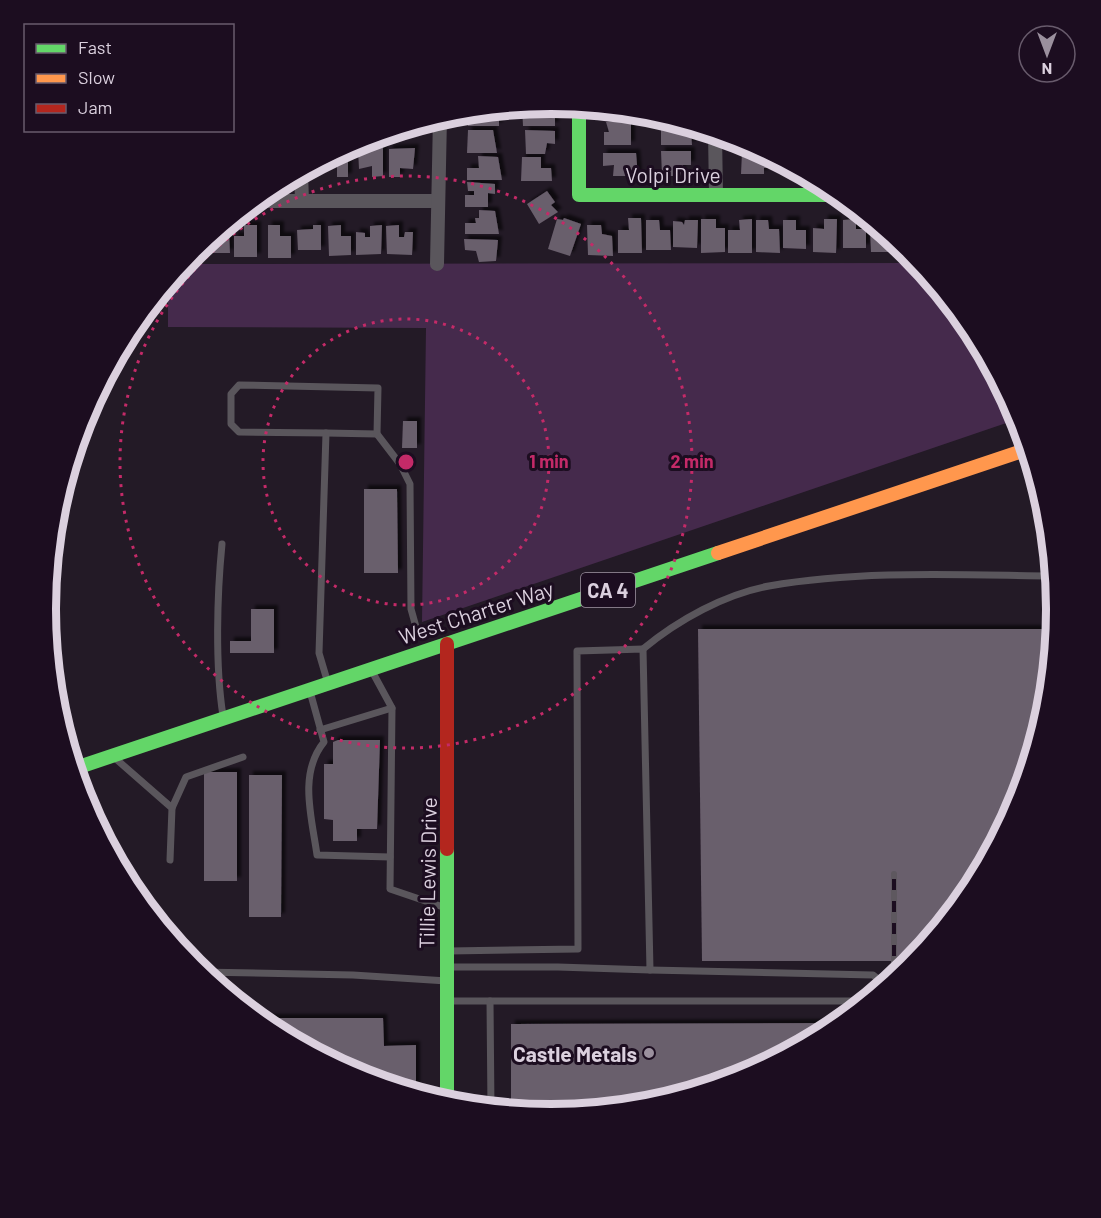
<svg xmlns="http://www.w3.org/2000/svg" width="1101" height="1218" font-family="Barlow,sans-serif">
	<defs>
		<filter id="shadow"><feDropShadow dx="4" dy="-4" stdDeviation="1.5" flood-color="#0009"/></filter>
	</defs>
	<rect width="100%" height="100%" fill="#231a26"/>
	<!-- green -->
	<polygon fill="#452a4c" points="917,263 971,328 1018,419 422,622 426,328 168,327 168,283 183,264"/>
	<!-- building -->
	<g fill="#695e6c" filter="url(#shadow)">
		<polygon points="546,104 546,112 555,112 555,126 523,126 522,106"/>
		<polygon points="499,109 499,126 468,126 468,113"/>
		<polygon points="613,110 637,112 637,117 614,117"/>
		<polygon points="606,122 631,122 631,145 604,145 604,132 609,132"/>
		<polygon points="661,122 680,123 683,132 691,132 692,145 661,145"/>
		<polygon points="468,130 493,130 497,153 467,153"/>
		<polygon points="525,130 555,131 555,144 547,143 545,154 526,154"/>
		<polygon points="348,148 348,177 337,177 337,167 324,167 323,160"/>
		<polygon points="383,148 383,176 372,177 372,166 359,169 358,149"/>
		<polygon points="415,148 413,169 400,168 400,177 389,177 389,149"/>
		<polygon points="661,151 691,151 691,165 683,165 680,176 662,176"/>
		<polygon points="742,152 762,152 771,156 771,168 764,168 764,174 741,174"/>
		<polygon points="603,153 636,153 638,176 613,176 614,165 603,166"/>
		<polygon points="478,156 498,157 502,180 467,180 467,168 479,168"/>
		<polygon points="522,157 541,157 541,168 551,168 552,181 521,181"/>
		<polygon points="467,182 495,184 495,194 488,193 488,207 465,207 465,195 474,195 474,191 468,191"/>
		<polygon points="547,191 555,202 551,205 558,212 539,224 527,204"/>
		<polygon points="479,210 495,211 499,234 465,234 465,223 476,223 475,218 479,218"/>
		<polygon points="564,218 581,224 570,256 548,249 557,219 563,220"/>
		<polygon points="628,218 641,218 642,253 618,253 618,230 629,230"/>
		<polygon points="701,219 716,219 716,228 725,228 725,252 701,253"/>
		<polygon points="752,219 752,253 728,253 728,230 740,230 739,220"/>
		<polygon points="824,219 837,219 836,253 813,252 813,228 824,229"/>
		<polygon points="856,219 856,229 866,229 866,248 843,248 843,220"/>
		<polygon points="646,220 659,220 660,230 670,230 671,250 646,250"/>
		<polygon points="685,220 698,220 697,248 673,247 673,221 682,222 684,225"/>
		<polygon points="756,220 768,220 769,229 779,229 780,253 756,252"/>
		<polygon points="783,220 796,220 796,230 806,230 806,249 783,248"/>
		<polygon points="244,225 257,225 257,257 234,257 234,236 244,236"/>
		<polygon points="268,225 280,225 280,236 291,236 291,258 268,258"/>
		<polygon points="313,225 321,225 321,250 298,250 297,230 313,229"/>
		<polygon points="341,225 341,236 351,236 351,255 329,256 328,226"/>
		<polygon points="382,225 381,254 356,255 356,232 365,233 365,237 370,237 370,226"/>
		<polygon points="399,225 399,237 404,237 405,232 413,232 412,255 387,254 386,226"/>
		<polygon points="587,225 601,225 602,234 612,236 613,256 588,255"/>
		<polygon points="870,228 880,229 893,240 893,252 871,252"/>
		<polygon points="221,229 221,234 229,234 230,253 207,253 207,240"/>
		<polygon points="464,239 498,240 496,261 479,262 476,251 465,250"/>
		<polygon points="403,421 417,421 417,448 402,448"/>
		<polygon points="364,489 397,489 398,573 364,573"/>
		<polygon points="251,609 274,609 274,653 230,653 230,641 251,641"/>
		<polygon points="698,629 1054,629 1046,708 1017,803 971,890 912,961 702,961"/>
		<polygon points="338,740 380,740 377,829 357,829 357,841 333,841 333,820 324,819 324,764 333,764 333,742"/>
		<rect x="204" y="772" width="33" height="109"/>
		<polygon points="249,775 282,775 281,917 249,917"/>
		<polygon points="256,1018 383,1018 384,1046 416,1045 416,1094 357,1076 269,1029"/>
		<polygon points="839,1023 744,1076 649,1105 550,1114 511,1111 511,1024"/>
	</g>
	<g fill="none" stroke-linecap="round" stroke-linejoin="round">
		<!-- lane -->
		<g stroke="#5a565c" stroke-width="7">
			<polyline points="326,433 377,434"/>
			<path d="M 222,544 C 217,595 215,665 223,716"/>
			<path d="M 643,649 C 678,620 725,594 769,586 C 862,570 959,575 1053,576"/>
			<polyline points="373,673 392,708 390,889 446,908"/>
			<polyline points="327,680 319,653 326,433 239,432 231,424 231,394 239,385 378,388 377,434 400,464 410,484 411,609 416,627"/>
			<path d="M 311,695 L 324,742 C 298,774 312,818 317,855 L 390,857"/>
			<polyline points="320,730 392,708"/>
			<polyline points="116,759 172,808 170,860"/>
			<polyline points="172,808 186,777 243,757"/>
			<polyline points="449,967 558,967 650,970 643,649 577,651 578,949 449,951"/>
			<polyline points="650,970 873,975 882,982 882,988"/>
			<polyline points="200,972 353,975 447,981"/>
			<polyline points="447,1001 857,1001 857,1008"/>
			<polyline points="490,1001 491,1109"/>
		</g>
		<!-- street -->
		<g stroke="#5a565c" stroke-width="14">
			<polyline points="715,133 716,195"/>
			<polyline points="301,172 302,201"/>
			<polyline points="255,201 438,201"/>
			<polyline points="437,264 440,117"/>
		</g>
		<!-- fast -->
		<g stroke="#63d668" stroke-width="14">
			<polyline points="579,106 579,195 839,195"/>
			<polyline points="73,769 718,553"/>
			<polyline points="447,849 447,1103"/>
		</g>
		<!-- slow -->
		<polyline stroke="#ff974d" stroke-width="14" points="718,553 1028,449"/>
		<!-- jam -->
		<polyline stroke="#b3261e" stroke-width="14" points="447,644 447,849"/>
		<defs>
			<polyline id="rail" points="894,978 894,874"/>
		</defs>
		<!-- rail casing -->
		<use href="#rail" stroke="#5e585f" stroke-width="6"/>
		<!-- rail -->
		<use href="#rail" stroke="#1c0d20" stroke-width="4" stroke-dasharray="11" stroke-linecap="butt"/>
	</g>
	<!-- distance rings -->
	<g fill="none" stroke="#c42a68" stroke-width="3" stroke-dasharray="3 6">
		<circle cx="406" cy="462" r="143"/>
		<circle cx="406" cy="462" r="286"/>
	</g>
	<!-- markers -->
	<circle fill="#9b909e" stroke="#1c0d20" stroke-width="2" cx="649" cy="1053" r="6"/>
	<g text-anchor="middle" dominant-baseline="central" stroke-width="6" stroke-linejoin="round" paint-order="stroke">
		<!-- shield labels -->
		<rect fill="#1c0d20" stroke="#a296a5" stroke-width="1.5" x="581" y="573" width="54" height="34" rx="4.5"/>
		<g font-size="20" font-weight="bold" fill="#dbd0de">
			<text x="608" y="590">CA 4</text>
		</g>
		<!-- street labels -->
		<g font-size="21" fill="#dbd0de" stroke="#1c0d20">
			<text x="673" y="174">Volpi Drive</text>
			<text transform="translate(476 612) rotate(-18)">West Charter Way</text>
			<text transform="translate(427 873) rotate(-89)">Tillie Lewis Drive</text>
		</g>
		<!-- poi labels -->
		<g font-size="21" font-weight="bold" fill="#dbd0de" stroke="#1c0d20" text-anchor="end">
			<text x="637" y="1053">Castle Metals</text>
		</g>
	</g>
	<!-- crop -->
	<path d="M0 0H1101V1218H0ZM56 609a495 495 0 1 1 990 0a495 495 0 1 1-990 0Z" fill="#1c0d20" fill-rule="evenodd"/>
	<path fill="none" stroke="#dbd0de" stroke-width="8" d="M56 609a495 495 0 1 1 990 0a495 495 0 1 1-990 0Z"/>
	<circle cx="406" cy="462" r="9" fill="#c42a68" stroke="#1c0d20" stroke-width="3"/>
	<g font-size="18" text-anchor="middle" font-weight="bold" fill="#c42a68" stroke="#1c0d20" stroke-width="6" stroke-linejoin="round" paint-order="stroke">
		<text x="549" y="468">1 min</text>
		<text x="692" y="468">2 min</text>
	</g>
	<!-- legend -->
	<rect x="24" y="24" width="210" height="108" fill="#1c0d20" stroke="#685b6c" stroke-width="1.5"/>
	<rect x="36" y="44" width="30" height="9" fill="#63d668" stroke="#685b6c" stroke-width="1.5"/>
	<text x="78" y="54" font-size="18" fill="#dbd0de">Fast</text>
	<rect x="36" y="74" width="30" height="9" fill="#ff974d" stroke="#685b6c" stroke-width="1.5"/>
	<text x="78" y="84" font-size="18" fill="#dbd0de">Slow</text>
	<rect x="36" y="104" width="30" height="9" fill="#b3261e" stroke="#685b6c" stroke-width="1.5"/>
	<text x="78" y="114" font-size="18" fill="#dbd0de">Jam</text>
	<!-- north arrow -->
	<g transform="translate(1047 54) rotate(180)"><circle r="28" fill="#1c0d20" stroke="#685b6c" stroke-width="1.5"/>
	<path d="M0-4.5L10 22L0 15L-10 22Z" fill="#9b909e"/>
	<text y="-9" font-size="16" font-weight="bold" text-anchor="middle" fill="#dbd0de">N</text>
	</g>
</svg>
